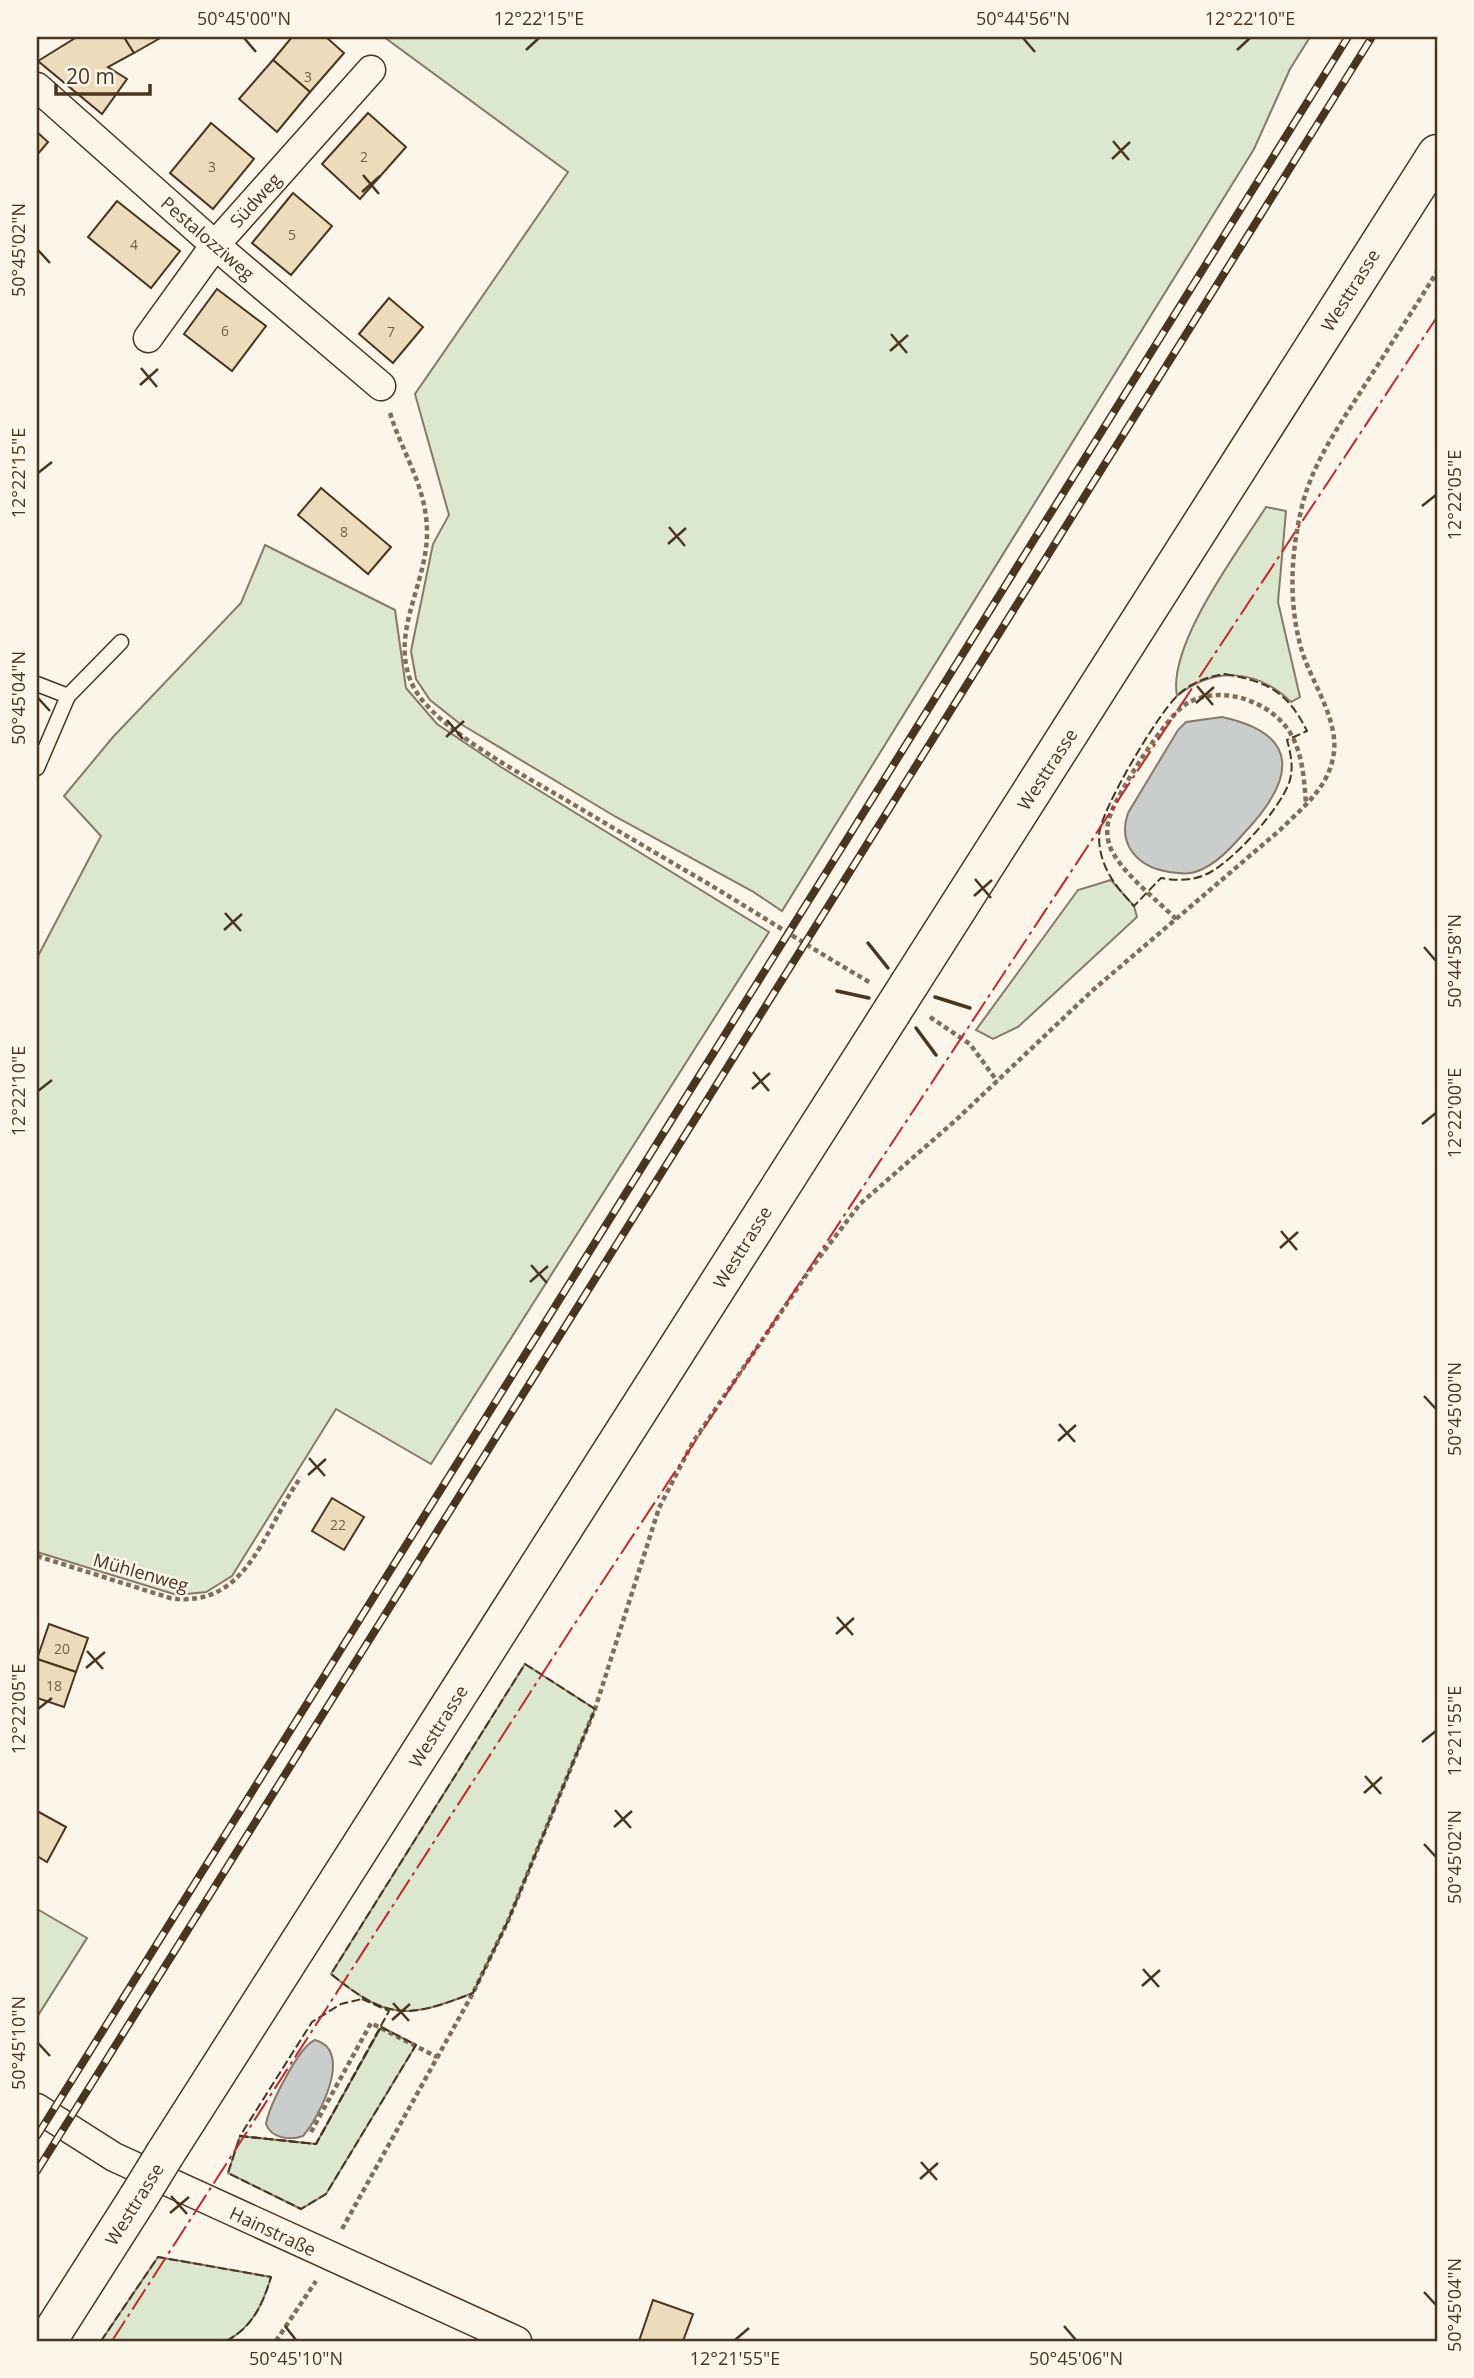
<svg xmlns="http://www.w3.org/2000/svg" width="1474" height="2378" font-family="'Open Sans',sans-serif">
	<rect width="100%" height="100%" fill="#fbf6e9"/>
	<!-- green -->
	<g fill="#dce7d0" stroke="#887966" stroke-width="2">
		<polygon points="384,37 1310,37 1290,69 1254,149 782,911 752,891 616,817 459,723 430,700 416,679 411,651 433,544 449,515 415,394 568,172"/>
		<path d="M 1266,507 L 1286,511 L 1278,602 L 1300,697 L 1291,702 C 1257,669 1214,666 1177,696 C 1167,645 1239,550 1266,507 Z"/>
		<polygon points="265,545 395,610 406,688 437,724 501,767 769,932 431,1464 336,1409 232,1576 206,1592 177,1595 37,1552 37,958 101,836 64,796 113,737 241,603"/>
		<polygon points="1111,880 1134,906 1137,917 1018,1027 993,1039 976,1030 1078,890"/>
		<path d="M 525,1664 L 595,1709 L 508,1921 L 473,1993 C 407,2019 387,2020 331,1974 Z"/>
		<polygon points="37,1909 87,1938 37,2017"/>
		<polygon points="381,2027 416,2045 326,2194 301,2209 228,2173 240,2136 316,2144"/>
		<path d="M 158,2257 L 271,2277 C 263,2304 252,2328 226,2341 L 101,2341 Z"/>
	</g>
	<!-- water -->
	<g fill="#c9cecd" stroke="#887966" stroke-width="2">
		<path d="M 1222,717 C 1304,735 1293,781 1245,832 C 1232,847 1215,866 1195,872 C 1187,875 1178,873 1169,872 C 1138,867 1117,845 1128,813 L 1178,730 L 1186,722 Z"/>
		<path d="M 315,2040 C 354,2050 320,2116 303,2136 C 290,2141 271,2138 266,2124 C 269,2106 299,2046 315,2040 Z"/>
	</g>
	<!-- building -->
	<g fill="#ecdcbc" stroke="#4a3520" stroke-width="2">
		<polygon points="77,37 124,37 134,53 108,67 127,79 102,114 38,61"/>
		<polygon points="124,37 162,37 134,53"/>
		<polygon points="292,37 326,37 344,53 310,92 273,60"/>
		<polygon points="273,60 310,92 277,132 239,99"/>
		<polygon points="368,113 406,147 360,199 322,164"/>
		<polygon points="211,123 254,159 213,209 170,173"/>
		<polygon points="37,132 48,142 37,155"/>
		<polygon points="293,193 332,226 291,275 252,243"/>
		<polygon points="117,201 180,251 151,288 88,237"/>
		<polygon points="217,289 266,326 232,371 184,334"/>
		<polygon points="389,298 423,327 393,363 359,334"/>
		<polygon points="321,488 391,547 368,574 298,515"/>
		<polygon points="332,1498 364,1517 344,1550 312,1531"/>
		<polygon points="49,1624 88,1638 76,1672 37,1659"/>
		<polygon points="37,1659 76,1672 64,1707 37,1698"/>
		<polygon points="37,1811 66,1827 47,1862 37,1856"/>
		<polygon points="653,2300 693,2314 683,2341 639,2341"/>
	</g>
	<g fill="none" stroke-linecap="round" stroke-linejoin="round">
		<defs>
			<g id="service">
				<polyline points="37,684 68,696 121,642"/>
				<polyline points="37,768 68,696"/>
			</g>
			<g id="minor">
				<polyline points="37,87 215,245 381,386"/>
				<polyline points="148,338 215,245 371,70"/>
				<polyline points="37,2108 114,2157 517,2341"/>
			</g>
			<g id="secondary">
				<polyline points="910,983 1437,154"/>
				<polyline points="165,2154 891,1013"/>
				<polyline points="47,2341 138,2198"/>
			</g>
		</defs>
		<!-- service casing -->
		<use href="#service" stroke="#4a3520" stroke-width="17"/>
		<!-- minor casing -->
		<use href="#minor" stroke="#4a3520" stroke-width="31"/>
		<!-- secondary casing -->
		<use href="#secondary" stroke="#4a3520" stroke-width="41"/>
		<!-- path -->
		<g stroke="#7f6f5c" stroke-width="4.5" stroke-dasharray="5 3.5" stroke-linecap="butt">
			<path d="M 390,413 C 403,455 427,487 427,533 C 427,586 387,636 414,688 C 437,730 525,776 566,800 C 615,829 664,858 712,886 C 765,918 817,952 871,983"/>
			<path d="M 1176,919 C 1157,900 1117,869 1109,844 C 1106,833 1107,823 1111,813 C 1120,789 1166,717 1186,704 C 1220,683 1273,701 1292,736 C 1303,757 1304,780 1306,803"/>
			<polyline points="930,1017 970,1044 997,1081"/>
			<path d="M 37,1556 L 170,1598 C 248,1610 264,1528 301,1477"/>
			<polyline points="311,2132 371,2023 437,2057"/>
			<path d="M 342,2229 L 473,1993 L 508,1921 L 595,1709 L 659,1508 L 693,1442 L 809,1271 L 860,1204 L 956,1120 L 1093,990 L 1280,830 C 1301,809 1327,789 1333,758 C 1341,721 1311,683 1301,648 C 1288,600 1291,553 1302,506 C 1313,462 1339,426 1363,388 C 1388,349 1413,310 1437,272"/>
			<polyline points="276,2341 316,2281"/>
		</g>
		<!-- service -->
		<use href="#service" stroke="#fbf6e9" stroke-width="14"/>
		<!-- minor -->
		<use href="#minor" stroke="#fbf6e9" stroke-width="28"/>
		<!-- secondary -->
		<use href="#secondary" stroke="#fbf6e9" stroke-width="38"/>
		<defs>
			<g id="rail">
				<polyline points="37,2136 1348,37"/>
				<polyline points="37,2171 1372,37"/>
			</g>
		</defs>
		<!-- rail casing -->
		<use href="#rail" stroke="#4a3520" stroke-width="8"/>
		<!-- rail -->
		<use href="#rail" stroke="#fbf6e9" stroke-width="5" stroke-dasharray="16" stroke-linecap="butt"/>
		<defs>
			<g id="secondary-bridge">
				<polyline points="891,1013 910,983"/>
				<polyline points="138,2198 165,2154"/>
			</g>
		</defs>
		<!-- secondary-bridge casing -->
		<use href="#secondary-bridge" stroke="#4a3520" stroke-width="41" stroke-linecap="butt"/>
		<!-- secondary-bridge -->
		<use href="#secondary-bridge" stroke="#fbf6e9" stroke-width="38"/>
		<!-- fence -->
		<g stroke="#4a3520" stroke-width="2" stroke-dasharray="9 3.5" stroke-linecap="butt">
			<path d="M 1225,674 C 1268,682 1287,691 1307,731 L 1287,740 C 1291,754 1294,769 1289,783 C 1279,810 1234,860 1209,873 C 1193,881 1178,881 1161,878 L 1134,906 C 1115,886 1099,866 1099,836 C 1099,812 1158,714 1177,696 C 1190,683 1206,677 1225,674 Z"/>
			<path d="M 525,1664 L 595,1709 L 508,1921 L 473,1993 C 407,2019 388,2020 331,1974 Z"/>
			<polygon points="362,1999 389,2011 316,2144 240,2136 312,2022 341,2004"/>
			<polygon points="381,2027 416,2045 326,2194 301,2209 228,2173 240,2136 316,2144"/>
			<path d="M 101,2341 L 158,2257 L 271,2277 C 263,2304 252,2328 226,2341"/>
		</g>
		<!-- wall -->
		<g stroke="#4a3520" stroke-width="3.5">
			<polyline points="868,943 888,968"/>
			<polyline points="837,991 869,998"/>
			<polyline points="935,997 970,1008"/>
			<polyline points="916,1028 936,1055"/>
		</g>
		<!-- power -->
		<polyline stroke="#c62828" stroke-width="2" stroke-dasharray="24 5 3.5 5" stroke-linecap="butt" points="112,2341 568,1634 1437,317"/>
	</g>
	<!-- ticks -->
	<path fill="none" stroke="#4a3520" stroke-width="2.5" d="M 244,38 L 256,52M 1023,38 L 1035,52M 526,50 L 539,38M 1237,50 L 1250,38M 1113,141 L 1129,160M 1112,159 L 1130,142M 363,175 L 379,194M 362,192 L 380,176M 38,250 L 50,263M 891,334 L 907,353M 890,351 L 908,335M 141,368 L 157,387M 140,385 L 158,369M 38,473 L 52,462M 1422,506 L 1436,495M 669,527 L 685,546M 668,544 L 686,528M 1197,686 L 1213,705M 38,698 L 50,711M 1196,703 L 1214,687M 447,720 L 463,739M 446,737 L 464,721M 975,879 L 991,898M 974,896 L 992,880M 225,913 L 241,931M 224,930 L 242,914M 1424,947 L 1436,961M 753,1072 L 769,1091M 752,1089 L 770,1073M 38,1091 L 52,1080M 1422,1124 L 1436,1113M 1281,1231 L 1297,1250M 1280,1248 L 1298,1232M 531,1265 L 547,1283M 530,1282 L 548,1266M 1424,1396 L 1436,1409M 1059,1424 L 1075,1442M 1058,1441 L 1076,1425M 309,1458 L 325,1476M 308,1475 L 326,1459M 837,1617 L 853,1635M 836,1634 L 854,1618M 87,1651 L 103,1669M 86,1668 L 105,1652M 38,1709 L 52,1698M 1422,1742 L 1436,1731M 1365,1776 L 1381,1794M 1364,1793 L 1382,1777M 615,1810 L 631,1828M 614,1827 L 632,1811M 1424,1844 L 1436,1857M 1143,1969 L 1159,1987M 1142,1986 L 1160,1970M 393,2003 L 409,2021M 392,2020 L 410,2004M 38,2043 L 50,2056M 921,2162 L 937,2180M 920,2179 L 938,2163M 171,2196 L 187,2214M 170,2213 L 189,2197M 1424,2292 L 1436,2305M 285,2326 L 296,2340M 1064,2326 L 1076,2340M 735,2340 L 749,2328"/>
	<g text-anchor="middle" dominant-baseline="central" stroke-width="5" stroke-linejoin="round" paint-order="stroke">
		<!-- number labels -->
		<g font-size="14" fill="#725f47">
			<text x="308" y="76">3</text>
			<text x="364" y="156">2</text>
			<text x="212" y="166">3</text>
			<text x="292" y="234">5</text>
			<text x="134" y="244">4</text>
			<text x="225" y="330">6</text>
			<text x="391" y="331">7</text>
			<text x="344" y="531">8</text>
			<text x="338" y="1524">22</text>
			<text x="62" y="1648">20</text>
			<text x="54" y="1685">18</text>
		</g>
		<!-- street labels -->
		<g font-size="18" fill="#4a3520" stroke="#fbf6e9">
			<text transform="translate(255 200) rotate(-48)">Südweg</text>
			<text transform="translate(208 238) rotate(41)">Pestalozziweg</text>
			<text transform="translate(1350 290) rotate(-58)">Westtrasse</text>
			<text transform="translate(1047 769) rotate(-57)">Westtrasse</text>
			<text transform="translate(742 1247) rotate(-58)">Westtrasse</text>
			<text transform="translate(141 1572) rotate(16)">Mühlenweg</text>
			<text transform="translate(438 1726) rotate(-58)">Westtrasse</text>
			<text transform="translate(134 2204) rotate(-58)">Westtrasse</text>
			<text transform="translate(273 2231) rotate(25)">Hainstraße</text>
		</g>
	</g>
	<!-- border -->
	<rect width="1474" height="2378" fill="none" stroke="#fbf6e9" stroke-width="77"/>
	<!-- scale -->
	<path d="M56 84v10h94v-10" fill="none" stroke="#4a3520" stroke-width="3.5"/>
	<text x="66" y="84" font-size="21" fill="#4a3520" stroke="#fbf6e9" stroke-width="5" paint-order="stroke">20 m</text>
	<rect x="38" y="38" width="1398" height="2302" fill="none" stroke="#4a3520" stroke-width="2.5"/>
	<g font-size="18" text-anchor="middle" fill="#4a3520">
		<text x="244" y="25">50°45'00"N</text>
		<text x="539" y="25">12°22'15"E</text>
		<text x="1023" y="25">50°44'56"N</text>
		<text x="1250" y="25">12°22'10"E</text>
		<text transform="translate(19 250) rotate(-90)" y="6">50°45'02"N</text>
		<text transform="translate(19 473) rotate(-90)" y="6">12°22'15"E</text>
		<text transform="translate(1455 495) rotate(-90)" y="6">12°22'05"E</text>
		<text transform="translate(19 698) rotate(-90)" y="6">50°45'04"N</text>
		<text transform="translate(1455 961) rotate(-90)" y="6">50°44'58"N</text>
		<text transform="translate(19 1091) rotate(-90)" y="6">12°22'10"E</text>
		<text transform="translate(1455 1113) rotate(-90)" y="6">12°22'00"E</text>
		<text transform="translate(1455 1409) rotate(-90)" y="6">50°45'00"N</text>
		<text transform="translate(19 1709) rotate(-90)" y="6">12°22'05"E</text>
		<text transform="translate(1455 1731) rotate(-90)" y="6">12°21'55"E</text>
		<text transform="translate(1455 1857) rotate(-90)" y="6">50°45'02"N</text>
		<text transform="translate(19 2043) rotate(-90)" y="6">50°45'10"N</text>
		<text transform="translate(1455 2305) rotate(-90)" y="6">50°45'04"N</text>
		<text x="296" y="2365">50°45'10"N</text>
		<text x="735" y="2365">12°21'55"E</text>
		<text x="1076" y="2365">50°45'06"N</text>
	</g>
</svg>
